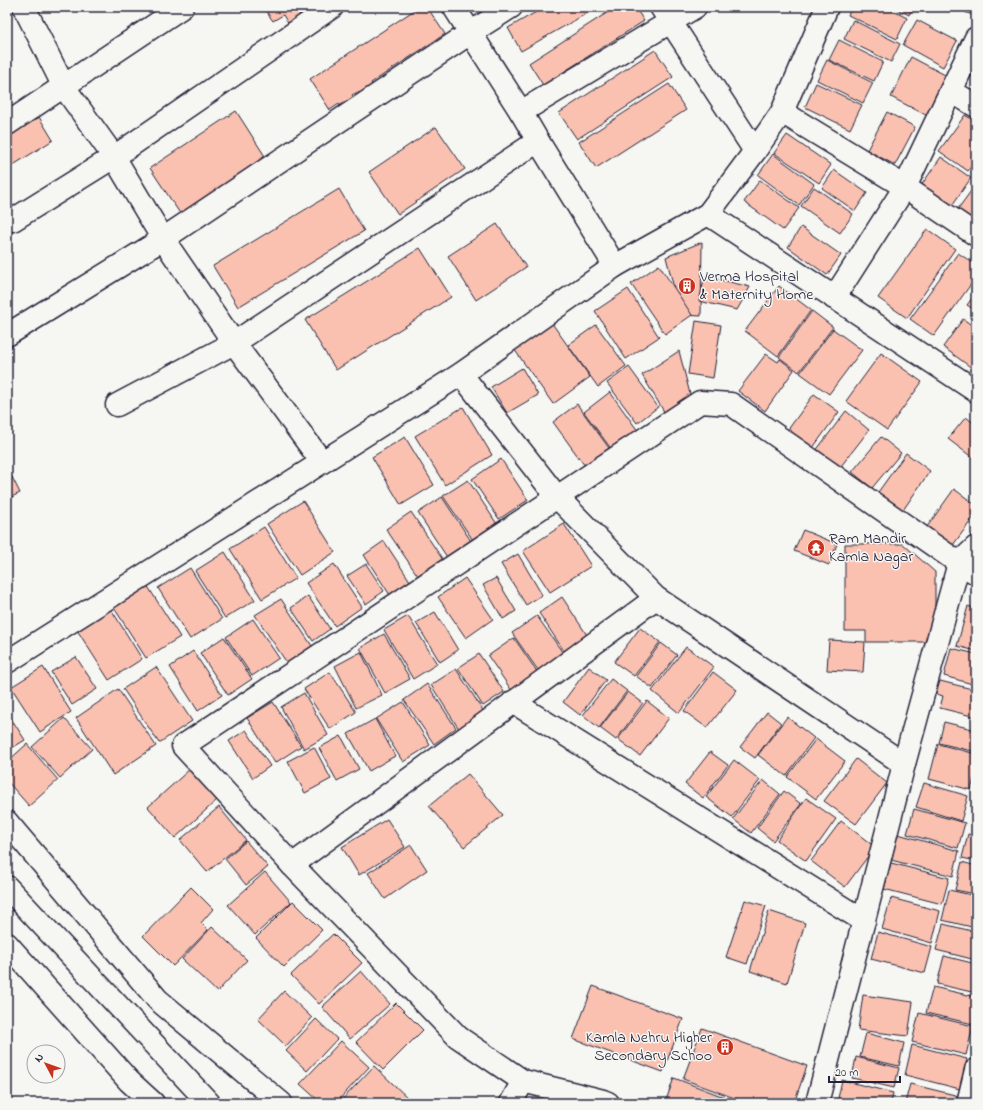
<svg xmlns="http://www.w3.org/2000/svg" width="983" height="1110" font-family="'Indie Flower',sans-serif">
	<rect width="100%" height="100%" fill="#f6f6f2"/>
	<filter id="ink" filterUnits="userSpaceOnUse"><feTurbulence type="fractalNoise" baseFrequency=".025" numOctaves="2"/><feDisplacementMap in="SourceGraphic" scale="8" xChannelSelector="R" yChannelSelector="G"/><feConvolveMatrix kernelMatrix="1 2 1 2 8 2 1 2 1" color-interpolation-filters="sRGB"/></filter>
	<g filter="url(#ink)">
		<!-- building -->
		<g fill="#fac1b1" stroke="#22223b">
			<polygon points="263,7 297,7 296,8 301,17 289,25 283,15 273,21"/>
			<polygon points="304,7 316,7 308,12"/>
			<polygon points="419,7 427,7 445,34 371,83 378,92 364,102 358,92 352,95 359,105 345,114 339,104 330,110 310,79"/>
			<polygon points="545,7 598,7 521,51 508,28"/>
			<polygon points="616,7 635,7 644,21 543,85 529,63"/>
			<polygon points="852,7 885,7 907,18 897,39 848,15"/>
			<polygon points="893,7 913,7 909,15"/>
			<polygon points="952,7 976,7 976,14 975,16"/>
			<polygon points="853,20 900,44 891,62 844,39"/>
			<polygon points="917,20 957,41 943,67 903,45"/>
			<polygon points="839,40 883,62 874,81 829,60"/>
			<polygon points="655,50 673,77 577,139 559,113"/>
			<polygon points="911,57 947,76 926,115 891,97"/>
			<polygon points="827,60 873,83 863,103 817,80"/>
			<polygon points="816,83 862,105 850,129 805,107"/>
			<polygon points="669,84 686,110 596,168 579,142"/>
			<polygon points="236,111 268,161 183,218 150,168"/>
			<polygon points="887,112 915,127 895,165 867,150"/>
			<polygon points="965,115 976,122 976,159 968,171 939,151"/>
			<polygon points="39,117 53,140 7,169 7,137"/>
			<polygon points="436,127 465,169 398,214 369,172"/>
			<polygon points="787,135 831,165 819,183 774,153"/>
			<polygon points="773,154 814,184 799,205 758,175"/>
			<polygon points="941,157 971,178 948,211 918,190"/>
			<polygon points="976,166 976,176 971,173"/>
			<polygon points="834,170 867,193 855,211 822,188"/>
			<polygon points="760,180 799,208 783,230 744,202"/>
			<polygon points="976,184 976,224 955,213"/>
			<polygon points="814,187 853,214 840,233 801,206"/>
			<polygon points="339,189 364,231 238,307 213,266"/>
			<polygon points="497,224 526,267 476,300 448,256"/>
			<polygon points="801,227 841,255 827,275 788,247"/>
			<polygon points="927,229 955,249 907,318 878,298"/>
			<polygon points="702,242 701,316 681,315 666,257"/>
			<polygon points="420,248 451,297 336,370 305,320"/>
			<polygon points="958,253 976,265 976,277 934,336 910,319"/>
			<polygon points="659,265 692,315 665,334 631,284"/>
			<polygon points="705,276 750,287 737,310 699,301"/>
			<polygon points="779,286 811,310 778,356 745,331"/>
			<polygon points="628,289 659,337 626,359 595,311"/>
			<polygon points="976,293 976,311 967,305"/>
			<polygon points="812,311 833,327 799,372 779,357"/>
			<polygon points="963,319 976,328 976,371 943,347"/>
			<polygon points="696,321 721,325 713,378 688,374"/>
			<polygon points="551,322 590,377 553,404 514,349"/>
			<polygon points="596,325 626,366 598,387 568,345"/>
			<polygon points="833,329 862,350 829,394 800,373"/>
			<polygon points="679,351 691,398 666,415 642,375"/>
			<polygon points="881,353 922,382 887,430 846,401"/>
			<polygon points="766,354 778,362 780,359 794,370 765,411 738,391"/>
			<polygon points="629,367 658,407 637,423 607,383"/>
			<polygon points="522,368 538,395 507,413 491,387"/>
			<polygon points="610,392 638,431 612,450 584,412"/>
			<polygon points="814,394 839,412 812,449 787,431"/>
			<polygon points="577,404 609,448 585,466 553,422"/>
			<polygon points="463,407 492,455 445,485 415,436"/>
			<polygon points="846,411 869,430 838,470 815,452"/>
			<polygon points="966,417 976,425 976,454 973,458 948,439"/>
			<polygon points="405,437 434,485 401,505 372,457"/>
			<polygon points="881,437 901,453 872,488 852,472"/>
			<polygon points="906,453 930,471 901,513 876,495"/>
			<polygon points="501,459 528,500 499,519 472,479"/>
			<polygon points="12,477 20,493 7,499 7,480"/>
			<polygon points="468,480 497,524 473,540 443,496"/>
			<polygon points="954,489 976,505 976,514 950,549 924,531"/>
			<polygon points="442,497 471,541 447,557 418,513"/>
			<polygon points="303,501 335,552 300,575 267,524"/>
			<polygon points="411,512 443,560 418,576 386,529"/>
			<polygon points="564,524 591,566 550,592 523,551"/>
			<polygon points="264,527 296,578 262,599 230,549"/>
			<polygon points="803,530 837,544 829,565 794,551"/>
			<polygon points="384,541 410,581 390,595 364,555"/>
			<polygon points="845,544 903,544 935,572 935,642 866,642 866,631 845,631"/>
			<polygon points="225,552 255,600 225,618 195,571"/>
			<polygon points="518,554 542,595 526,605 501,564"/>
			<polygon points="334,564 362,607 335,626 306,583"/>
			<polygon points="366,564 384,591 366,604 347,576"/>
			<polygon points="190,568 222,619 190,639 158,588"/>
			<polygon points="465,578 493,619 466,638 438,597"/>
			<polygon points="496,578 516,611 503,619 483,585"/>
			<polygon points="145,582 180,637 146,658 111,603"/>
			<polygon points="308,596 330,629 313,641 291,608"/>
			<polygon points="562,597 587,635 564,651 539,613"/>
			<polygon points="281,599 312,646 287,663 255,615"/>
			<polygon points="968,606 976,609 976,651 957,646"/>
			<polygon points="111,609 142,659 109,680 77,630"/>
			<polygon points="435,612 458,650 440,662 416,623"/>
			<polygon points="408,616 437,664 413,679 384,630"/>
			<polygon points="537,616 565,656 540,673 512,633"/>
			<polygon points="253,619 279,658 252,676 226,637"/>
			<polygon points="640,628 660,642 634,676 614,662"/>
			<polygon points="384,634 410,679 385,693 360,648"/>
			<polygon points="224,637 252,679 228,695 200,653"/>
			<polygon points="514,638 540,676 514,694 488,656"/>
			<polygon points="829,640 865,642 863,672 827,670"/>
			<polygon points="661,643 677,655 652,688 636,676"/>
			<polygon points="686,647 714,667 679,713 652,691"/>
			<polygon points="951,648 976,654 976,685 944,676"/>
			<polygon points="193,651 222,695 198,711 170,667"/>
			<polygon points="361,652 382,695 356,708 335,666"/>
			<polygon points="479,654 504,692 483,706 458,668"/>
			<polygon points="76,657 97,689 72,705 51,672"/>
			<polygon points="43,667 71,712 40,732 11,687"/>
			<polygon points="156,667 192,721 159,743 123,689"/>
			<polygon points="589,667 606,680 580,715 563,702"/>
			<polygon points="456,669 484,712 459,729 431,685"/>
			<polygon points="330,672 356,712 330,729 304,689"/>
			<polygon points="713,672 737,690 707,728 684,711"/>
			<polygon points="611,679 627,691 599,728 583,715"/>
			<polygon points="940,681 976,690 976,717 940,708 943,696 936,694"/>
			<polygon points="427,684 456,728 434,744 404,700"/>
			<polygon points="118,689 156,746 113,775 76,718"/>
			<polygon points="628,692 643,703 616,740 600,728"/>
			<polygon points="304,693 328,735 304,749 281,707"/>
			<polygon points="647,701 669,718 640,756 618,739"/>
			<polygon points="273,702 301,746 275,763 247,718"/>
			<polygon points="403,702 430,745 403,762 376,719"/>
			<polygon points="7,712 25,740 7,751"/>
			<polygon points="767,712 781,723 755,758 740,747"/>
			<polygon points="787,717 814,738 786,776 758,755"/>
			<polygon points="64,718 92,749 60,778 32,747"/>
			<polygon points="375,719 395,756 369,771 348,734"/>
			<polygon points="944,722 976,730 976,752 939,743"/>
			<polygon points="246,730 270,766 253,778 229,741"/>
			<polygon points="341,736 359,769 337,781 319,748"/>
			<polygon points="816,739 845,761 816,799 787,777"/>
			<polygon points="27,744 58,780 29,806 7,781 7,762"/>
			<polygon points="938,744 976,754 976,771 971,790 929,779"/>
			<polygon points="314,747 331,779 305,793 288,761"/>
			<polygon points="710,752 728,765 703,798 685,784"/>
			<polygon points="856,759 887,783 856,824 824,801"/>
			<polygon points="734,760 760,780 732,817 706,797"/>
			<polygon points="190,769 217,800 175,838 148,807"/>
			<polygon points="468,774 503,815 464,847 429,806"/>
			<polygon points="763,780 780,794 751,833 733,819"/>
			<polygon points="924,783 968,796 961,821 916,807"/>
			<polygon points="784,791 801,804 773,841 757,828"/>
			<polygon points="806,798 836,819 806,861 777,840"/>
			<polygon points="219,807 246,840 207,872 180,840"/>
			<polygon points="914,809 965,823 958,848 907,834"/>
			<polygon points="976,812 976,826 972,824"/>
			<polygon points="387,819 405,847 359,875 342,847"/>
			<polygon points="841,821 875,847 845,887 811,861"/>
			<polygon points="898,834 959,851 953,876 891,860"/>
			<polygon points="968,834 976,836 976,861 962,858"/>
			<polygon points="246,841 268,867 246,885 225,859"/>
			<polygon points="411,845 427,870 385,899 368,873"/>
			<polygon points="962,862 976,866 976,894 955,890"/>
			<polygon points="891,863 949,878 942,904 884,889"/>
			<polygon points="265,872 291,902 255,935 228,905"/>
			<polygon points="191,887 213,909 201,923 208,930 173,966 143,936"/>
			<polygon points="949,890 976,896 976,928 942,920"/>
			<polygon points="891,898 940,911 932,943 882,929"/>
			<polygon points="745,900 766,906 747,964 726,957"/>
			<polygon points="293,901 322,930 284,967 256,938"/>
			<polygon points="769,911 805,923 787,983 750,971"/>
			<polygon points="943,924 976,932 976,960 936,950"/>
			<polygon points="212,927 247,960 217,992 182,959"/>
			<polygon points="878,932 932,947 925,973 871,959"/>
			<polygon points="333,934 362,963 319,1004 291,975"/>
			<polygon points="944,956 976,964 976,993 937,984"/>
			<polygon points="361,971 390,1004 350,1039 322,1007"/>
			<polygon points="593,986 683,1019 663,1072 573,1039"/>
			<polygon points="933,987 976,997 976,1011 973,1024 926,1013"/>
			<polygon points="284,991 312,1018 286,1046 258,1019"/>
			<polygon points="863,995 913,1002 908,1036 858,1030"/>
			<polygon points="396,1003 423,1030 383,1070 356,1042"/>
			<polygon points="919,1013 973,1026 966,1055 912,1042"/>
			<polygon points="316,1019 337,1039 307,1071 286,1051"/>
			<polygon points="702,1028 807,1066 794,1103 748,1103 683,1079"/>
			<polygon points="866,1033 904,1043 899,1066 860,1057"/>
			<polygon points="341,1041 369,1067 336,1103 321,1103 300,1084"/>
			<polygon points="912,1045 967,1059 960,1089 905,1075"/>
			<polygon points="856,1057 899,1068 894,1088 852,1078"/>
			<polygon points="374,1066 410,1100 407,1103 339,1103"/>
			<polygon points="674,1078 740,1103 665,1103"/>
			<polygon points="842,1080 893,1093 891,1103 837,1103"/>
			<polygon points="910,1084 959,1096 958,1103 905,1103"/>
		</g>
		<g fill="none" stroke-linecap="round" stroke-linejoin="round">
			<defs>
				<g id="minor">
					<polyline points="24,7 64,87 114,157 163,239 234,343 322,462"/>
					<polyline points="454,7 521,112 538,141 615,266"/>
					<polyline points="661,7 755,151"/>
					<polyline points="951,91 976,106"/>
					<polyline points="521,112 695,7"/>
					<polyline points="782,112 905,187 976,235"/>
					<polyline points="7,124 182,7"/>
					<polyline points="708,214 976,391"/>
					<polyline points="13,220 114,157 332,7"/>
					<polyline points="834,298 905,187 976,38"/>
					<polyline points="7,335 163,239 470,33 511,7"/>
					<polyline points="461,374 557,497 656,598 904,764"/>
					<polyline points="117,405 234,343 538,141"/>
					<polyline points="7,662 461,374 615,266 708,214 755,151 782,112 827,7"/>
					<polyline points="513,702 864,921"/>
					<polyline points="7,822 158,1000 281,1103"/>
					<polyline points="292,865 656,598"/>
					<polyline points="511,1103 523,1081"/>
					<polyline points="608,1103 603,1101 523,1081 458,1037 292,865 183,746 700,402 731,404 959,563 976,573"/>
					<polyline points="817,1103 904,764 959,563 976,547"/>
					<polyline points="968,1103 976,1070"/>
				</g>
				<g id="major">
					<polyline points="7,887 209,1103"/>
					<polyline points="7,944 129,1081 153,1103"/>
				</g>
			</defs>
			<!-- minor casing -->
			<use href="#minor" stroke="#22223b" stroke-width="25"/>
			<!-- major casing -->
			<use href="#major" stroke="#22223b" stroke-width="25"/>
			<!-- minor -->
			<use href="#minor" stroke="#f6f6f2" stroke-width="22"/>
			<!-- major -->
			<use href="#major" stroke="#f6f6f2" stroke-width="22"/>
		</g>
	</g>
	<!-- icons -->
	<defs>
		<symbol id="building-disc" viewBox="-11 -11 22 22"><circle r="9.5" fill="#c8321e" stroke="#f6f6f2"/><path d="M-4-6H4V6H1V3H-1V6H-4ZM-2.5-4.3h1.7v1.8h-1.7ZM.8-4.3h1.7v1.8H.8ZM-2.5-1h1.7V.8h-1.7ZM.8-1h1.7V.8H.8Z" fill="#fff"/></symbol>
		<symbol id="temple-disc" viewBox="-11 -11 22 22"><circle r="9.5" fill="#c8321e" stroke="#f6f6f2"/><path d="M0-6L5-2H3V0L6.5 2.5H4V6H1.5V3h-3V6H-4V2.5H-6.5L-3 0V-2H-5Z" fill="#fff"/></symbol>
	</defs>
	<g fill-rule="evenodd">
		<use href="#building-disc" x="677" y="276" width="20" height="20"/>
		<use href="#temple-disc" x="806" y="538" width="20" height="20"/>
		<use href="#building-disc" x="715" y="1037" width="20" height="20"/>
	</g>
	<g text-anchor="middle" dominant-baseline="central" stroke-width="3" stroke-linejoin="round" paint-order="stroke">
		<!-- poi labels -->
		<g font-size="16" fill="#22223b" stroke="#f6f6f2" text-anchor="start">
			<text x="700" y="277">Verma Hospital<tspan x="700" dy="18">&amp; Maternity Home</tspan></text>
			<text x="829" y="539">Ram Mandir<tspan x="829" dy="18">Kamla Nagar</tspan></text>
			<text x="712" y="1038" text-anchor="end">Kamla Nehru Higher<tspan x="712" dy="18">Secondary Schoo</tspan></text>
		</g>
	</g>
	<!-- margin -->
	<rect width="983" height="1110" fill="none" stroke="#f6f6f2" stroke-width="24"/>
	<rect x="12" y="12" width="959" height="1086" fill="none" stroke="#22223b" stroke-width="1.5" filter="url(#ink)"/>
	<!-- north arrow -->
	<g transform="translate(46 1064) rotate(311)"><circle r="19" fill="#f6f6f2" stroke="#a1a1a9"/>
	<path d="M0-3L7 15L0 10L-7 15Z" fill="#c8321e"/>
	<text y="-6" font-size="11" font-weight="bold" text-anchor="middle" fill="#22223b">N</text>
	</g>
	<!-- scale -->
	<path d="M829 1076v6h71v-6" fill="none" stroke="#22223b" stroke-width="2"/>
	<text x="835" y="1076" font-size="12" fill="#22223b" stroke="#f6f6f2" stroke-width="3" paint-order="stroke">20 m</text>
</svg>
